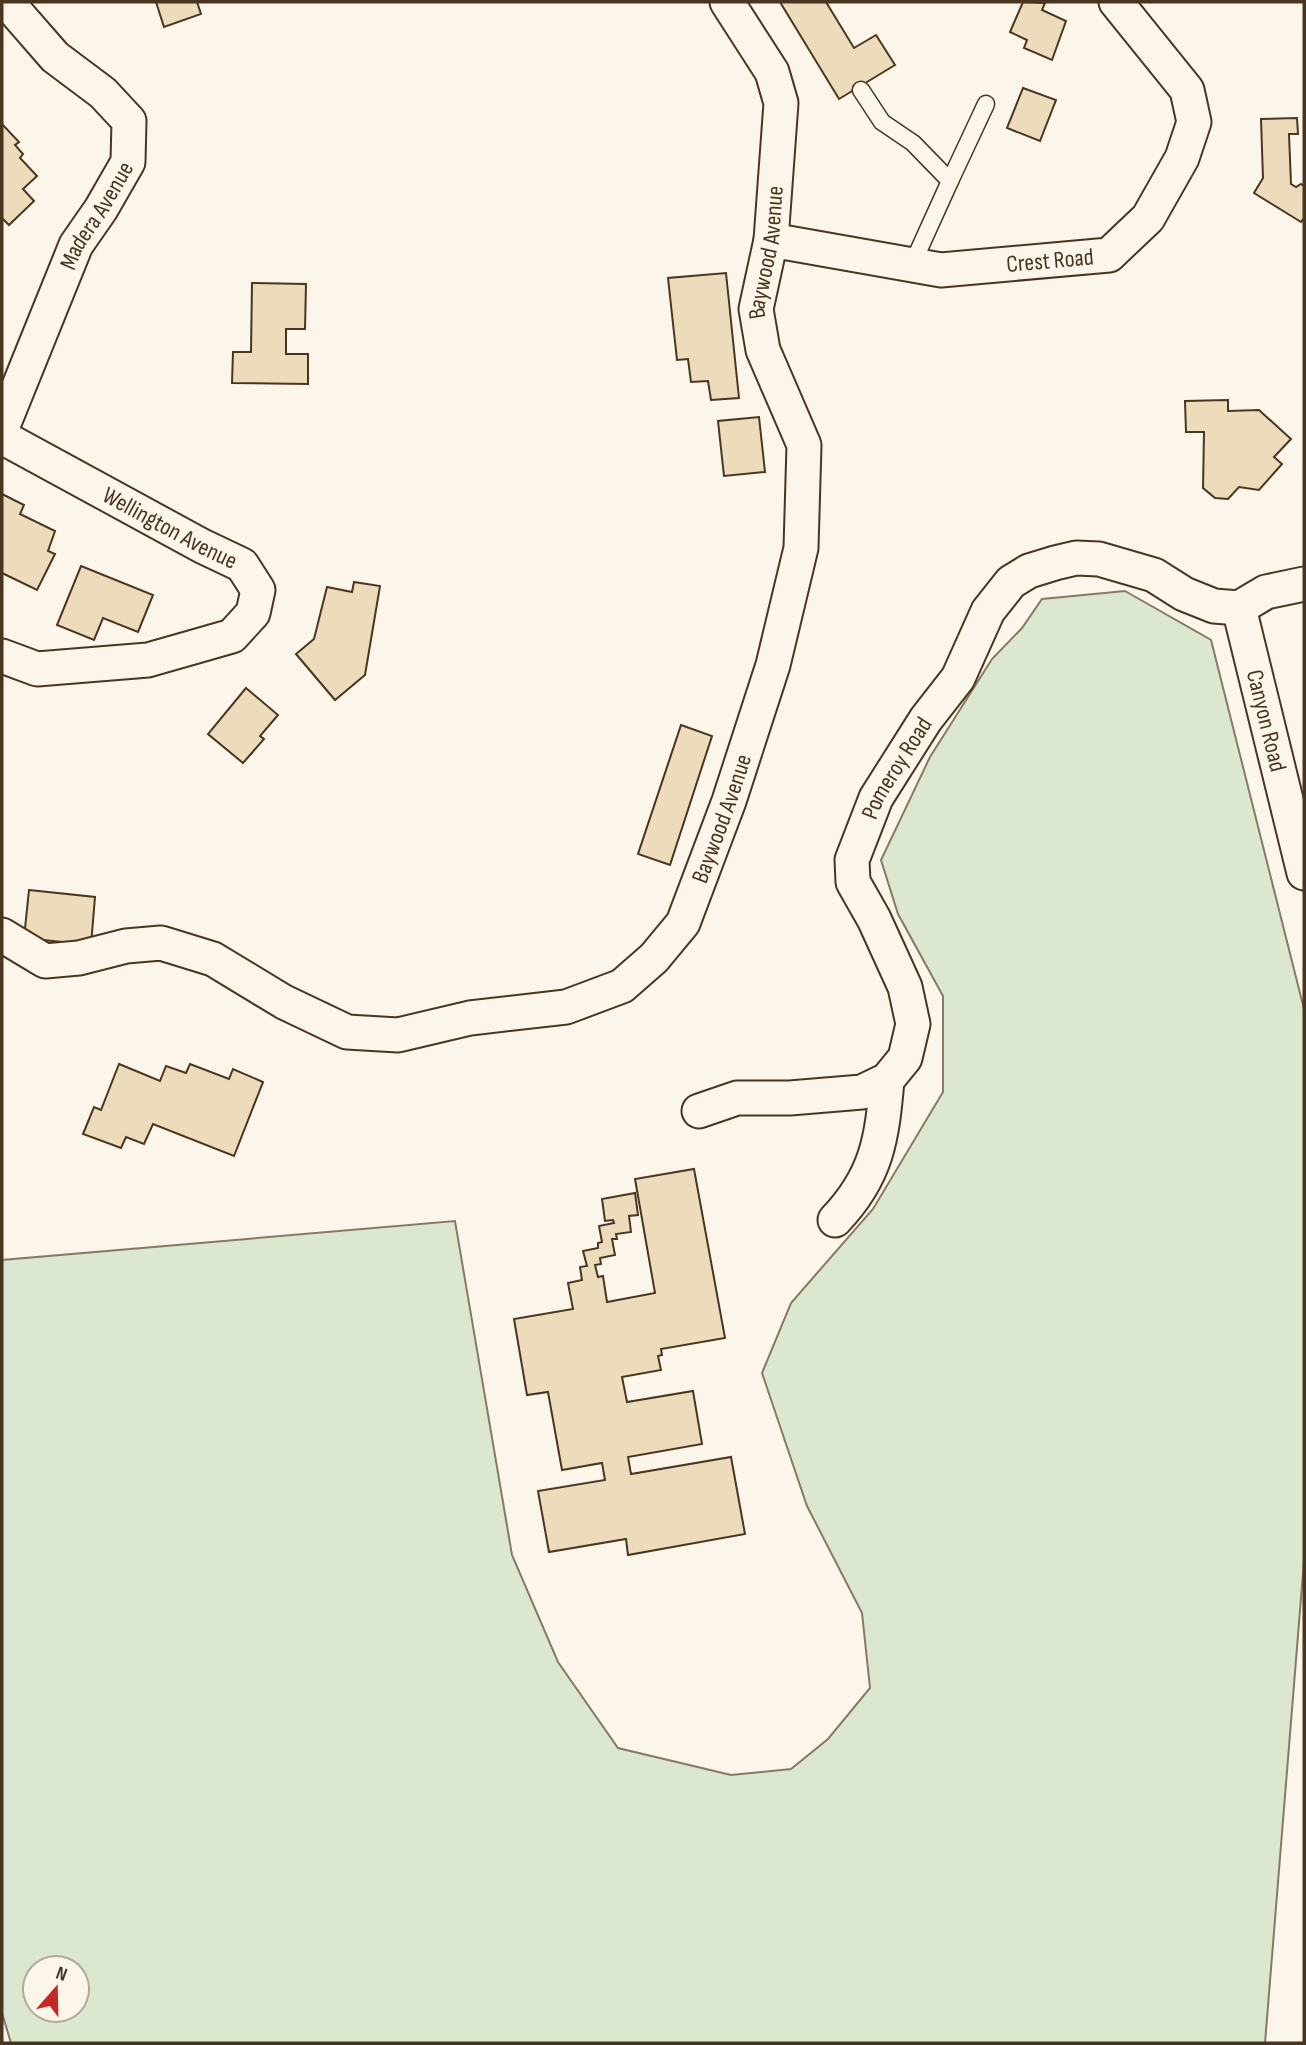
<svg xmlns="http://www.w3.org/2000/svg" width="1306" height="2045" font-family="'Sofia Sans Condensed',sans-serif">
	<rect width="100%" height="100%" fill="#fbf6e9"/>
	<!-- green -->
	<path fill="#dce7d0" stroke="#887966" stroke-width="2" fill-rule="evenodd" d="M 1125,591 L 1211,640 L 1304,1009 L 1304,1561 L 1265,2043 L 11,2043 L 2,2013 L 2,1260 L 455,1221 L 512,1555 L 558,1662 L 618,1748 L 731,1775 L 791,1769 L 828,1739 L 870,1688 L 862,1613 L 807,1506 L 762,1373 L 791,1303 L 873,1209 L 943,1092 L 943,996 L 898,914 L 881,860 L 930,757 L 992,659 L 1022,628 L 1042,599 ZM 35,1968 L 77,1968 L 77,2010 L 35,2010 Z"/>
	<!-- building -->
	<g fill="#ecdcbc" stroke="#4a3520" stroke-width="2">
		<polygon points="156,2 197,2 201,14 164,27"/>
		<polygon points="780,2 826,2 854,48 876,35 895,65 839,99"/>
		<polygon points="1023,2 1045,3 1042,10 1066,21 1052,60 1024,48 1027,40 1010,32"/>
		<polygon points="1023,88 1056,100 1040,141 1007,128"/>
		<polygon points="1297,118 1298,134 1289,134 1291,184 1296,187 1301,184 1304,186 1304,218 1301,222 1254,193 1263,178 1261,119"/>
		<polygon points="2,124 19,142 15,145 23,154 20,158 37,176 23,189 34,201 9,225 2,218"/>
		<polygon points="726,273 739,398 711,400 708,381 691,382 688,359 677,360 668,278"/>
		<polygon points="252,283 306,284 305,329 286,329 286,354 308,354 308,384 232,383 233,352 251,352"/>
		<polygon points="1228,400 1228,411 1259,410 1291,439 1274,457 1282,464 1259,490 1239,487 1228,499 1215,498 1203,488 1204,432 1186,432 1185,401"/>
		<polygon points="759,417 765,472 724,476 718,421"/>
		<polygon points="2,494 24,505 20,514 55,531 48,551 55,554 37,590 2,573"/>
		<polygon points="81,566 153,595 138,632 103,618 94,640 57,625"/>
		<polygon points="354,582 380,586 365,675 335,700 296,654 314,639 327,587 352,592"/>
		<polygon points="246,688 278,715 260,736 264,739 243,763 208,734"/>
		<polygon points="681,725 712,736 670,865 638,854"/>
		<polygon points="29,890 95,897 91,945 24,938"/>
		<polygon points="119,1064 160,1081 166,1066 186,1073 190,1064 229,1079 233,1069 263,1082 234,1156 153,1124 144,1144 126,1137 121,1148 83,1134 94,1107 101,1110"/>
		<polygon points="694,1169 725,1338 661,1349 662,1355 658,1356 661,1370 622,1377 627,1402 693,1391 702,1444 628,1457 631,1474 731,1457 745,1534 628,1555 626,1539 549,1552 538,1491 605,1480 602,1463 562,1470 548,1392 527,1395 514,1319 573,1309 568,1283 582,1280 580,1267 587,1266 583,1251 598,1248 598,1243 602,1242 599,1226 614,1223 613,1220 605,1221 602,1199 635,1193 638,1215 629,1216 631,1232 616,1234 617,1239 612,1239 615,1255 600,1258 601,1264 595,1265 598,1277 603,1276 607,1302 655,1293 635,1179"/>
	</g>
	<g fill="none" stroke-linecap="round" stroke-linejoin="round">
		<defs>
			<g id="lane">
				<polyline points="861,90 882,122 913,143 950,181 912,265"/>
				<polyline points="950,181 986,104"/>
			</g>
			<g id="street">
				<path id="s1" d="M 771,240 L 941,270 L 1109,255 L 1148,218 L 1182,158 L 1194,122 L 1187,90 L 1116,2"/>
				<path id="s2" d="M 2,428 L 76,245 L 101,209 L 128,162 L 129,121 L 103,93 L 55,57 L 7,2"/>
				<path id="s3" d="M 2,437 L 202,546 L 242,565 L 258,590 L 253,613 L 232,636 L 148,660 L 37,669 L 2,656"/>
				<path id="s4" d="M 1239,608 L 1304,873"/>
				<path id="s5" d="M 2,935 L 45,961 L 79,958 L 126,946 L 161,943 L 213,959 L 284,1002 L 347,1032 L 398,1035 L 470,1018 L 566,1007 L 622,986 L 654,958 L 683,923 L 729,801 L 773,665 L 801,548 L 804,445 L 763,350 L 756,309 L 771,240 L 781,103 L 772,72 L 727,2"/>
				<path id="s6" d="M 699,1111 L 737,1098 L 790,1098 L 862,1092 L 887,1080 L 905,1058 L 913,1024 L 905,987 L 874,919 L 853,882 L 852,860 L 876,798 L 926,719 L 958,678 L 988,611 L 1011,582 L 1029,571 L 1055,563 L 1076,558 L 1099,559 L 1154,575 L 1184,594 L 1214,606 L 1239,608 L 1266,592 L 1304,584"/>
				<path d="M 835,1220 C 877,1176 882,1139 887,1080"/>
			</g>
		</defs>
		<!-- lane casing -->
		<use href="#lane" stroke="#4a3520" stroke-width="19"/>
		<!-- street casing -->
		<use href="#street" stroke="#4a3520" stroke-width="37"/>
		<!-- lane -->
		<use href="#lane" stroke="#fbf6e9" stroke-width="16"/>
		<!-- street -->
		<use href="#street" stroke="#fbf6e9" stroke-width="33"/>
	</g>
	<g text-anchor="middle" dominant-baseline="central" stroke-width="5" stroke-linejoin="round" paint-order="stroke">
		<!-- street labels -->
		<g font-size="24" fill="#4a3520" stroke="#fbf6e9">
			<text stroke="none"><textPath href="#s2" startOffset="233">Madera Avenue</textPath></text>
			<text stroke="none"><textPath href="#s5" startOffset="1444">Baywood Avenue</textPath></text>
			<text stroke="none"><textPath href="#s1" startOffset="282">Crest Road</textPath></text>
			<text stroke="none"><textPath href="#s3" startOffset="191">Wellington Avenue</textPath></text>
			<text stroke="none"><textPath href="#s4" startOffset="116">Canyon Road</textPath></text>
			<text stroke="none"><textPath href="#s6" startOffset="536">Pomeroy Road</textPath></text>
			<text stroke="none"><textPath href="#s5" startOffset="856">Baywood Avenue</textPath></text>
		</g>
	</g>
	<!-- border -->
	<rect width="1306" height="2045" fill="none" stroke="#4a3520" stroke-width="7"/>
	<!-- north arrow -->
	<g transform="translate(56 1989) rotate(20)"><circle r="33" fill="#fbf6e9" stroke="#b4a999" stroke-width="2"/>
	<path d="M0-5L12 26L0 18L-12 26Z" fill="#c62828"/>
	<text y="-10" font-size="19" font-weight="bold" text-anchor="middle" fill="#4a3520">N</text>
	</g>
</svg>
